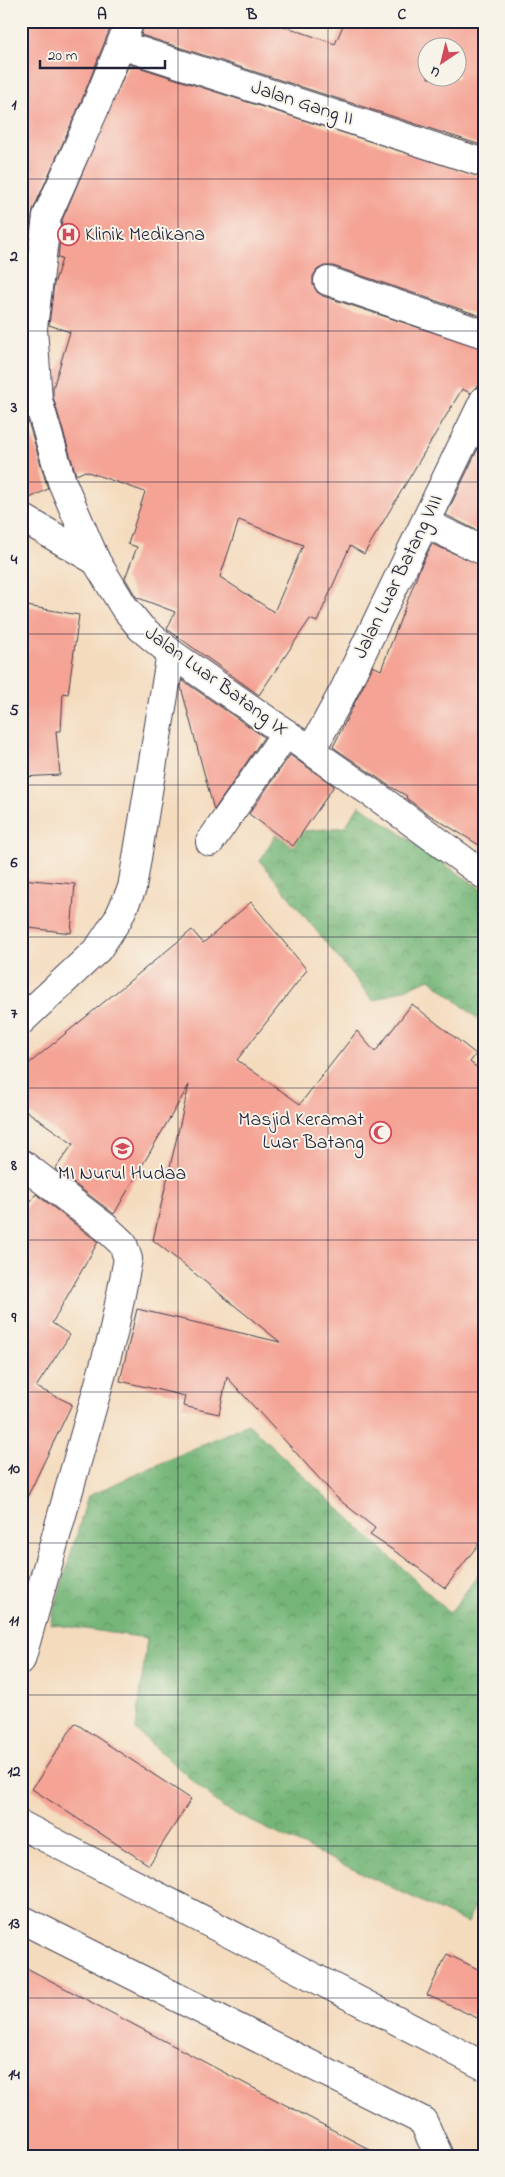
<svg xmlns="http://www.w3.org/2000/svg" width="505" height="2177" font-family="'Indie Flower',sans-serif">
	<defs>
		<pattern id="forest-crowns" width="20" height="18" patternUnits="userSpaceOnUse" patternTransform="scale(1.25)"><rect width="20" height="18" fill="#75b678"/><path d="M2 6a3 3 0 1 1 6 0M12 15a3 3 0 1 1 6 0" fill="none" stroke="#609464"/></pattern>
	</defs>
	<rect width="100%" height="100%" fill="#f7f3e8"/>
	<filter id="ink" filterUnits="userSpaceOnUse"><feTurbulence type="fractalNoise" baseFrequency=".02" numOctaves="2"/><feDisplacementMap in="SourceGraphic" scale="10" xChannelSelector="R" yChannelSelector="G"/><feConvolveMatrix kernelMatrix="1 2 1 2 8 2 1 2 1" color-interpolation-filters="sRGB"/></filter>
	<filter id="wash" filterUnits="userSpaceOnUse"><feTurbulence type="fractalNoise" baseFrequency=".0096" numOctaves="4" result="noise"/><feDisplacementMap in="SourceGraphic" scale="20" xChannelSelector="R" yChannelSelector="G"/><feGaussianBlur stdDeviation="1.12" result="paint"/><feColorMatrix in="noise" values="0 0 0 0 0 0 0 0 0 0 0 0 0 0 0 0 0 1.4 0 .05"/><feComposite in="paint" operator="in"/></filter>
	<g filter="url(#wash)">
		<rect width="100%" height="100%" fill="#f4dbbe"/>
		<!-- forest -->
		<g fill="url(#forest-crowns)" stroke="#4c6c5a">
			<polygon points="359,805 484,891 484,1024 430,979 373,1001 260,861 276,834 345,827"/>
			<polygon points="248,1424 450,1613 481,1571 484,1572 484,1887 467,1923 223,1808 136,1730 147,1638 50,1624 88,1496"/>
		</g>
		<g id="blocks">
			<!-- building -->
			<g fill="#f4a394" fill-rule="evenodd">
				<polygon points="21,21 113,21 81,102 33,210 27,249 21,247"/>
				<path d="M 145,21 L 270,21 L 335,44 L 345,21 L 484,21 L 484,146 L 141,35 ZM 428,48 L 458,48 L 458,78 L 428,78 Z"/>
				<path d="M 129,64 L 484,178 L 484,317 L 333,266 L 324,266 L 317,270 L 313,276 L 313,285 L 317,292 L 323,296 L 484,349 L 484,385 L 476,387 L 470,393 L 462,389 L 364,554 L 350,546 L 317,622 L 310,619 L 259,695 L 167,629 L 175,612 L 136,597 L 125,578 L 137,547 L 128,544 L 145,492 L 85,471 L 76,475 L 53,397 L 53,388 L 70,332 L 49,325 L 54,284 L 62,259 L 58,258 L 62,220 ZM 239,520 L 303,545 L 274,612 L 220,577 Z"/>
				<polygon points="26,414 48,489 22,502 21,416"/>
				<polygon points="484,436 484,534 446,515"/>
				<polygon points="432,544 484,566 484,848 428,814 406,798 407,796 391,787 333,747 373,666 381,670 420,568"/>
				<polygon points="21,605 79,615 68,694 63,693 61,731 56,731 60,775 21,777"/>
				<polygon points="182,680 264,737 214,810 181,687"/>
				<polygon points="290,755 334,786 293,846 249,814"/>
				<polygon points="21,879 75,884 71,933 21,927"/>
				<polygon points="251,902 307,970 237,1060 300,1104 357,1031 375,1052 412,1004 476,1054 470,1062 484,1073 484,1537 445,1588 402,1556 370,1535 375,1528 337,1498 227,1377 219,1414 183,1406 185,1396 120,1381 137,1309 280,1342 153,1240 189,1085 114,1214 55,1169 73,1144 21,1107 21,1070 192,930 203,943"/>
				<polygon points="36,1194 98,1242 52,1323 70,1335 36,1387 72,1404 21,1510 21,1214"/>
				<polygon points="75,1723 191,1799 149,1865 32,1789"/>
				<polygon points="447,1954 484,1972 484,2021 427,1995"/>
				<polygon points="21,1965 382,2156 21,2156"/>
			</g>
		</g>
	</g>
	<g filter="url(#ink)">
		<use href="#blocks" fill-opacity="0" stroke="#423e4f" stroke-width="1"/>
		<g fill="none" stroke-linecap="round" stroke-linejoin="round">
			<defs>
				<g id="minor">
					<polyline points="130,21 95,108 47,216 33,328 38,400 62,482 96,561 124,607 141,628 171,653 383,801 484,875"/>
					<polyline points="121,45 484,163"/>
					<polyline points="328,281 484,334"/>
					<polyline points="21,517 96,561"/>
					<polyline points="425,523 484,551"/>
					<polyline points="311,751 343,692 484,400"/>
					<polyline points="210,842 286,733"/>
					<polyline points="21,1021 98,949 118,919 132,888 171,653"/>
					<polyline points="21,1163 105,1227 123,1244 128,1259 113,1334 21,1660"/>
					<polyline points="21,1825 484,2066"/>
					<polyline points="21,1919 423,2121 439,2156"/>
				</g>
			</defs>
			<!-- minor casing -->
			<use href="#minor" stroke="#423e4f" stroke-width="30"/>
			<!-- minor -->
			<use href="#minor" stroke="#fff" stroke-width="28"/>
		</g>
	</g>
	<!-- grid -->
	<path fill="none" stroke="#22223b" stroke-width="1" stroke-opacity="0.55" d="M 178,21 L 178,2156M 328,21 L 328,2156M 21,179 L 484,179M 21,331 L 484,331M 21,482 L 484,482M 21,634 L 484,634M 21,785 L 484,785M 21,937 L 484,937M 21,1088 L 484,1088M 21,1240 L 484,1240M 21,1392 L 484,1392M 21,1543 L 484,1543M 21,1695 L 484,1695M 21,1846 L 484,1846M 21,1998 L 484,1998"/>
	<!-- icons -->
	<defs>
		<symbol id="hospital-ring" viewBox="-11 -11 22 22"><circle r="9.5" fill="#f7f3e8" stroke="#d1495b" stroke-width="1.5"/><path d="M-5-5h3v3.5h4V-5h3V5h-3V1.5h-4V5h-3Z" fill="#d1495b"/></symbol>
		<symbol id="mosque-ring" viewBox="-11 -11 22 22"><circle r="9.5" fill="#f7f3e8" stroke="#d1495b" stroke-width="1.5"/><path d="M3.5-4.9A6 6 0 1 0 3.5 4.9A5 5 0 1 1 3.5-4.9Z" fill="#d1495b"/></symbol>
		<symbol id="school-ring" viewBox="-11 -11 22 22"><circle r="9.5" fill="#f7f3e8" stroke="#d1495b" stroke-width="1.5"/><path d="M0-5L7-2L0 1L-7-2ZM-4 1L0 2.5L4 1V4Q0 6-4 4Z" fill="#d1495b"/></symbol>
	</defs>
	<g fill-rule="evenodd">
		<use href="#hospital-ring" x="56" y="222" width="25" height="25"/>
		<use href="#mosque-ring" x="368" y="1120" width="25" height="25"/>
		<use href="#school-ring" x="110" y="1136" width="25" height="25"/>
	</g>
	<g text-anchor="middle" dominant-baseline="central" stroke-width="4" stroke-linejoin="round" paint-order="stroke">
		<!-- street labels -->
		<g font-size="20" fill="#22223b" stroke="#f7f3e8">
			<text transform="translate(302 104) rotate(18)">Jalan Gang II</text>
			<text transform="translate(399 577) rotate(-64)">Jalan Luar Batang VIII</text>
			<text transform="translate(216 682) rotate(36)">Jalan Luar Batang IX</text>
		</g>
		<!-- poi labels -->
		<g font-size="20" fill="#22223b" stroke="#f7f3e8" text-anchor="start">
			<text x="85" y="235">Klinik Medikana</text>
			<text x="364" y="1120" text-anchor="end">Masjid Keramat<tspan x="364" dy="23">Luar Batang</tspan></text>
			<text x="122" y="1174" text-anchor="middle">MI Nurul Hudaa</text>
		</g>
	</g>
	<!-- margin -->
	<rect width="505" height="2177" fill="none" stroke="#f7f3e8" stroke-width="55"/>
	<!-- north arrow -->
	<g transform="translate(442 62) rotate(215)"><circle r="24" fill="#f7f3e8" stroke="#a29fa3"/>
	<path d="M0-4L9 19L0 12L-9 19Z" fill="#d1495b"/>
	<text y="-8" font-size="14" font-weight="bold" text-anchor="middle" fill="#22223b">U</text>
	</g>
	<!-- scale -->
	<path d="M40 60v8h125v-8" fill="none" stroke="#22223b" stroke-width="2.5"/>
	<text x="48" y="60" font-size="15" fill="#22223b" stroke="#f7f3e8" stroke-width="4" paint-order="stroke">20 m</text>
	<rect x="28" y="28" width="450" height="2122" fill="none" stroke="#22223b" stroke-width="2"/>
	<g font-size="16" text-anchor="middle" font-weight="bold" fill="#22223b">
		<text x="102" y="19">A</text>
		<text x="252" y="19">B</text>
		<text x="402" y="19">C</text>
		<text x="14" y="109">1</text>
		<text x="14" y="261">2</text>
		<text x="14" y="412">3</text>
		<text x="14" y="564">4</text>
		<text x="14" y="715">5</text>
		<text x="14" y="867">6</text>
		<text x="14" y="1018">7</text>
		<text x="14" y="1170">8</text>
		<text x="14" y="1322">9</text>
		<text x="14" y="1473">10</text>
		<text x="14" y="1625">11</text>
		<text x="14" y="1776">12</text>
		<text x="14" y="1928">13</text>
		<text x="14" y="2079">14</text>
	</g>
</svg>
